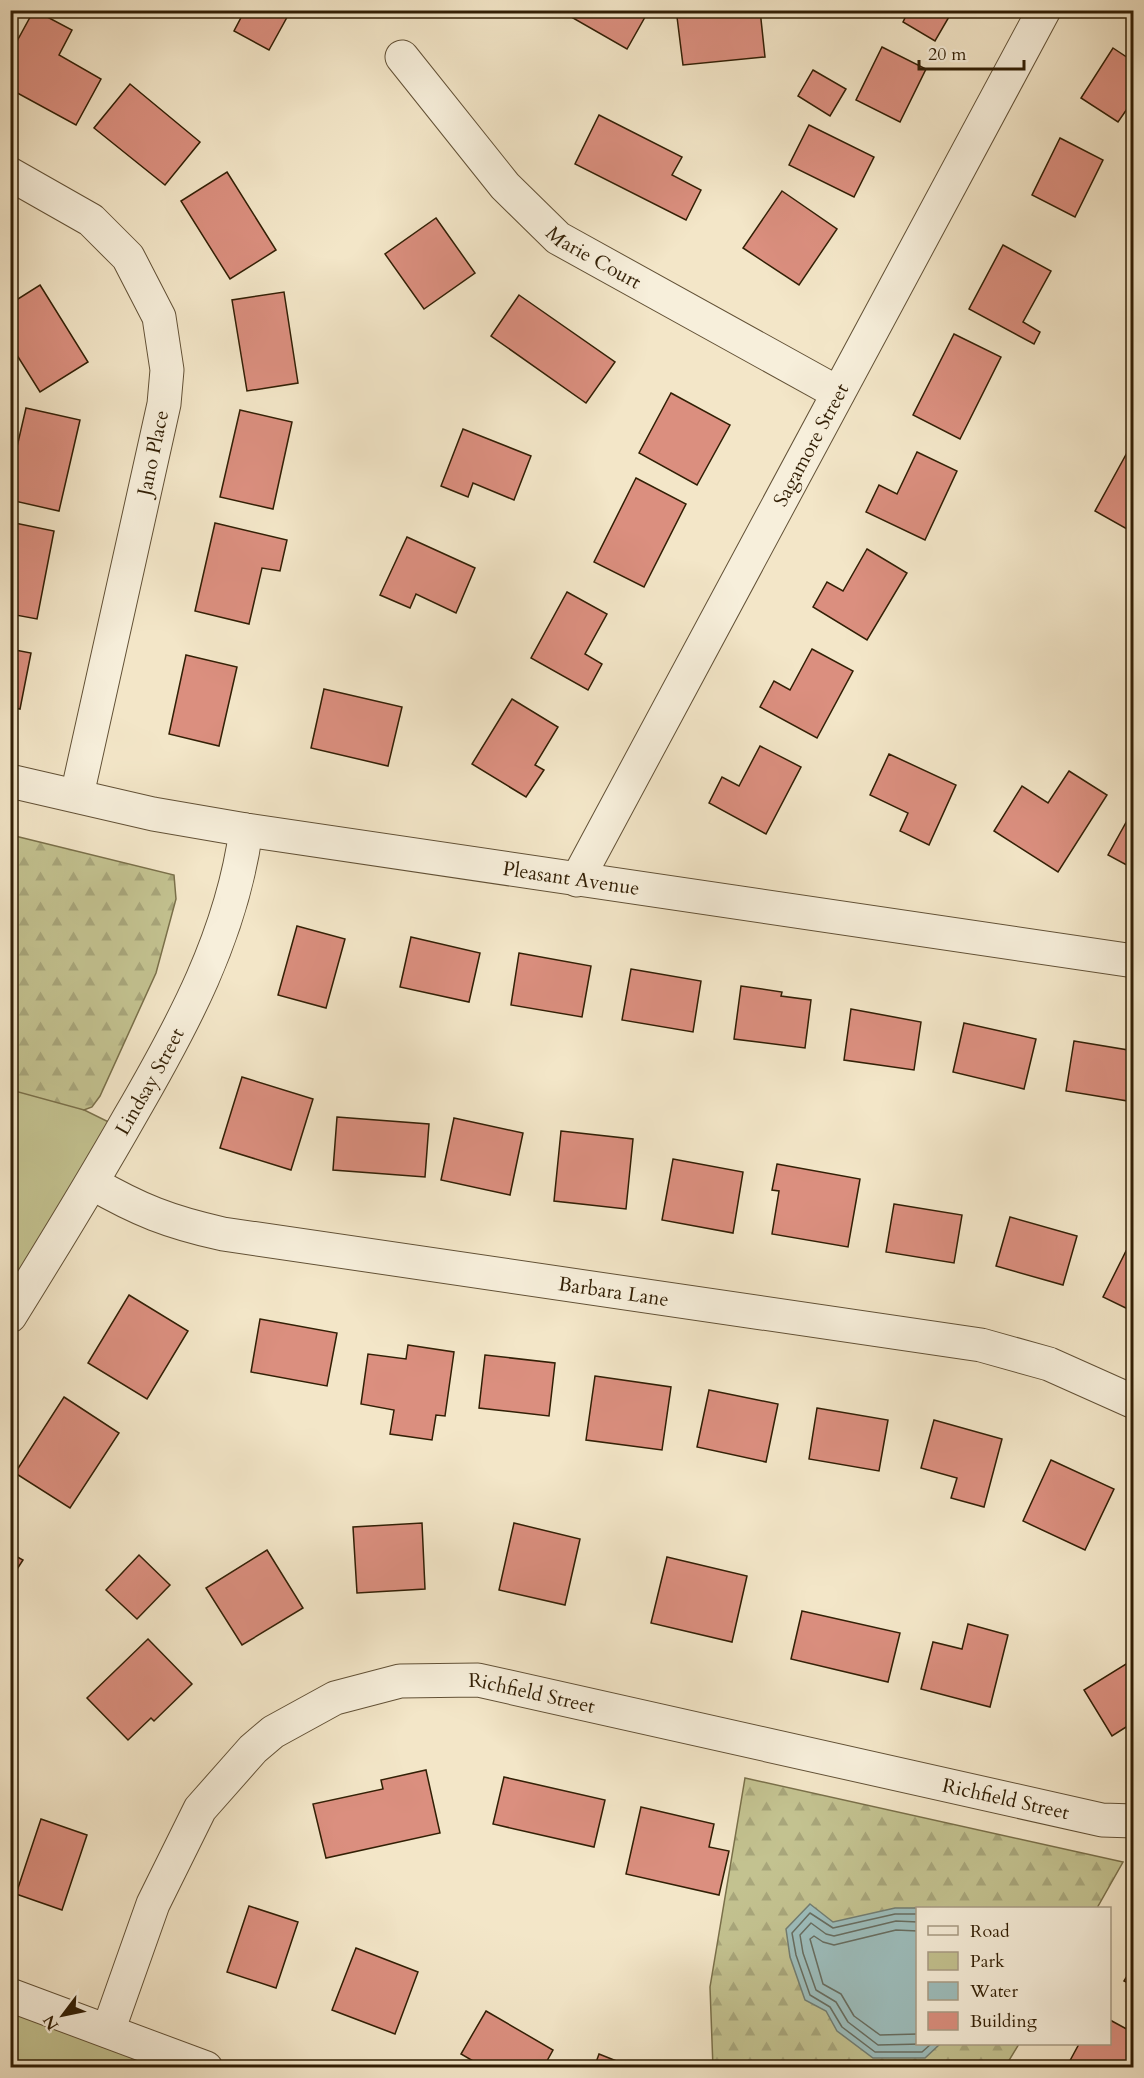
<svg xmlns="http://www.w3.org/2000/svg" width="1144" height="2078" font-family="Cardo,serif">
	<defs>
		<pattern id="forest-firs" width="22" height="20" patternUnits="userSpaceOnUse" patternTransform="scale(1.5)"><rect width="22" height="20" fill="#c3c290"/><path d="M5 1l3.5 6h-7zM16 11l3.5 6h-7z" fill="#a8a67b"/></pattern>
	</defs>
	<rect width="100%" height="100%" fill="#f3e6c8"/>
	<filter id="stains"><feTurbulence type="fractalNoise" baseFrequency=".00333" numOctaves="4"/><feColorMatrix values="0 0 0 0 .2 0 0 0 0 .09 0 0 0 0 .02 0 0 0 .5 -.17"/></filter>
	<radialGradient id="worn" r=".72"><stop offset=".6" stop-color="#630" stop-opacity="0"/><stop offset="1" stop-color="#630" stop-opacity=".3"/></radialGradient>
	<!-- green -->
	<g fill="#c3c290" stroke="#7a704a" stroke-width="1.5">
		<polygon points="11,1074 123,1129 11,1312 10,1074"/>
		<polygon points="10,1987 229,2067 22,2068 11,2064"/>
	</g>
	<!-- forest -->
	<g fill="url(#forest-firs)" stroke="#7a704a" stroke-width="1.5">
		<polygon points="11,835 174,875 176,899 156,973 100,1096 92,1107 84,1110 11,1090"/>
		<polygon points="745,1778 1123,1862 1097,1908 918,1908 918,2044 1019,2044 1005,2067 713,2068 710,1987"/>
	</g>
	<!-- water -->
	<polygon fill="#9dbebd" stroke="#727e73" stroke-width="1.5" points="810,1904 833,1922 895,1908 926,1908 918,1908 918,2044 940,2044 925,2058 873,2058 837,2031 826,2011 805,2000 790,1957 786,1929"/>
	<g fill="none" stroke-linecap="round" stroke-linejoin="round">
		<!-- shore -->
		<g stroke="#686e61" stroke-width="1.5">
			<polyline points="918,1914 895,1914 833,1928 810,1913 792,1933 796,1955 810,1995 830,2007 842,2027 875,2052 922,2052 931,2044"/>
			<polyline points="918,1922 896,1921 834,1936 826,1934 811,1923 800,1935 803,1953 816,1990 836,2002 848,2022 878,2045 921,2044"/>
			<polyline points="918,1931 896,1930 834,1945 823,1942 814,1936 810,1939 823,1984 841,1994 854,2016 880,2035 918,2034"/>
		</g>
	</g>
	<!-- building -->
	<g fill="#db8f7f" stroke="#321f05" stroke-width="1.5">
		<polygon points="34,10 72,30 59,55 101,79 76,125 10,89 10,54"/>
		<polygon points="245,10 291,10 269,50 234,31"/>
		<polygon points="559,10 649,10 627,49"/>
		<polygon points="714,10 760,10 765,57 683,65 677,17 715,13"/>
		<polygon points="909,10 953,10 935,41 903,22"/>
		<polygon points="882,47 926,69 900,122 856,100"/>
		<polygon points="1113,48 1134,62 1134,99 1118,122 1081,98"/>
		<polygon points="813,70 846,89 830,116 798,96"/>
		<polygon points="130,84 200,142 165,185 94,128"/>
		<polygon points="599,115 682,157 672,175 701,190 686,220 575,164"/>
		<polygon points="809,125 874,157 854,197 789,165"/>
		<polygon points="1060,138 1103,160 1075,217 1032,195"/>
		<polygon points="227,172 276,250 230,279 181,201"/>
		<polygon points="782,191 837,229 799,285 743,248"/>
		<polygon points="436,218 475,273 424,309 385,254"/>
		<polygon points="1003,245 1051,271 1023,322 1040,332 1034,344 969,309"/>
		<polygon points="40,285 88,362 40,392 10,344 10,304"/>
		<polygon points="284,292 298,383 247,391 232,300"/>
		<polygon points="519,295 615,362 586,403 491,336"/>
		<polygon points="954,334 1001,357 960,439 913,415"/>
		<polygon points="671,393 730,425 697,485 639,453"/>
		<polygon points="26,408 80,420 59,511 10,500 10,477"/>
		<polygon points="240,410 292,422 273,509 220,497"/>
		<polygon points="463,429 531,456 514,500 473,483 468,497 441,486"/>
		<polygon points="1134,440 1134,533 1095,511"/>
		<polygon points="917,452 957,471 925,540 866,512 879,485 897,494"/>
		<polygon points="636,478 686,504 644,587 594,562"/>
		<polygon points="10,522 54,531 37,619 10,614"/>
		<polygon points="215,523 287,540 280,571 262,568 249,624 195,611"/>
		<polygon points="407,537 475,568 456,613 416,594 410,608 380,595"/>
		<polygon points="867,549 907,573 867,640 813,607 827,582 843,591"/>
		<polygon points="567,592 607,614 585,654 602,664 588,690 531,658"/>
		<polygon points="10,649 31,653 20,709 10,707"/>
		<polygon points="812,649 853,671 817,738 760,707 774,681 790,690"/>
		<polygon points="186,655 237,667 219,746 169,734"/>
		<polygon points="324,689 402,707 388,766 311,748"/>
		<polygon points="512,699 558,727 535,765 544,770 526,797 472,764"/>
		<polygon points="760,746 801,767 766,834 709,803 722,777 739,786"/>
		<polygon points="889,754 956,785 929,845 900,831 908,813 870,795"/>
		<polygon points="1069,771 1107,795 1058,872 994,831 1022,786 1048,803"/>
		<polygon points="1134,808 1134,869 1108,855"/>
		<polygon points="297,926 345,939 326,1008 278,995"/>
		<polygon points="411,937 480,953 469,1002 400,987"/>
		<polygon points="519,953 591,966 582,1017 511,1005"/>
		<polygon points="631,969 701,981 693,1032 622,1020"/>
		<polygon points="741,986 782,992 781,996 811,1000 805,1048 734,1039"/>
		<polygon points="851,1009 921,1022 914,1070 844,1060"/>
		<polygon points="964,1023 1036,1039 1024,1089 953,1072"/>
		<polygon points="1074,1041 1134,1051 1134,1102 1066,1091"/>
		<polygon points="242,1077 313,1099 291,1170 220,1148"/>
		<polygon points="337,1117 429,1124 425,1177 333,1170"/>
		<polygon points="454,1118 523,1133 510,1195 441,1180"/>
		<polygon points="561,1131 633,1139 626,1209 554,1201"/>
		<polygon points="673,1159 743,1172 733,1233 662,1220"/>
		<polygon points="777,1164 860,1179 848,1247 772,1234 779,1191 772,1190"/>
		<polygon points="894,1204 962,1215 954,1263 886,1252"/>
		<polygon points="1010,1217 1077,1236 1063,1285 996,1266"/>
		<polygon points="1126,1251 1134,1255 1134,1312 1103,1297"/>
		<polygon points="129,1295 188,1331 147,1399 88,1363"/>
		<polygon points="260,1319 337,1333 327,1386 251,1372"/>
		<polygon points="408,1345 454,1352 445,1416 436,1415 432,1440 390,1434 394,1410 361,1404 368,1354 406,1359"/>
		<polygon points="485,1355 555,1363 549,1416 479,1408"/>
		<polygon points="595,1376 671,1387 662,1450 586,1440"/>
		<polygon points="709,1390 778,1404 766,1462 697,1447"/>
		<polygon points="64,1397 119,1433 70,1508 15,1473"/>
		<polygon points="817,1408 888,1420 879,1471 809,1459"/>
		<polygon points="934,1420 1002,1439 984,1507 951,1498 957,1478 921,1468"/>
		<polygon points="1051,1460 1114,1489 1085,1550 1023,1521"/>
		<polygon points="422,1523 425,1589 357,1593 353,1527"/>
		<polygon points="514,1523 580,1539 565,1605 499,1590"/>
		<polygon points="267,1550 303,1608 242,1645 206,1588"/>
		<polygon points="10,1553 23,1560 10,1580"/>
		<polygon points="139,1555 170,1585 137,1619 106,1590"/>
		<polygon points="667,1557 747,1576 732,1642 651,1623"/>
		<polygon points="802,1611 900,1633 888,1682 791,1659"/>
		<polygon points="968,1624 1008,1635 990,1707 921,1689 933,1642 962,1649"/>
		<polygon points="148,1639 192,1684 154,1721 151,1718 128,1740 87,1698"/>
		<polygon points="1134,1659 1134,1722 1112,1736 1084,1690"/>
		<polygon points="426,1770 440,1833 326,1858 313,1804 383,1789 381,1780"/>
		<polygon points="504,1777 605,1800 594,1847 493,1824"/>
		<polygon points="641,1807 714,1824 709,1847 729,1851 719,1895 626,1874"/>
		<polygon points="41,1819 87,1835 62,1910 16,1894"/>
		<polygon points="249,1906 298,1922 276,1988 227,1972"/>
		<polygon points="356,1948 418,1972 395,2034 332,2010"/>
		<polygon points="1134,1965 1134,1986 1124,1981"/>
		<polygon points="486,2011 553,2050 543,2068 485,2068 461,2054"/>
		<polygon points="1110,2020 1134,2033 1134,2058 1128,2068 1066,2068 1079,2044 1110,2044"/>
		<polygon points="599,2054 634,2068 594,2068"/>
	</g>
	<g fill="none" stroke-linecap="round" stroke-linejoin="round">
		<defs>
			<g id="minor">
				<path id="s1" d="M 402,57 L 505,186 L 558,238 L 838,393"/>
				<polyline points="10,174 91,220 128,257 159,317 167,370 164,404 77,795"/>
				<path id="s2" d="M 10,781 L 153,814 L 246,830 L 1134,961"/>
				<path id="s3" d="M 577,880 L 1044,10"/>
				<path id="s4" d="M 92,1183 C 139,1210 169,1222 223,1234 L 981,1345 L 1049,1364 L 1134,1402"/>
				<path id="s5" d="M 10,1316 C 51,1250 91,1185 129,1118 C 182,1027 232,935 246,830"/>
				<polyline points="10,1995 206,2068"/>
				<path id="s6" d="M 108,2031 L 153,1904 L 200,1809 L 253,1749 L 273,1732 L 335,1698 L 400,1681 L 478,1680 L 1102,1820 L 1134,1821"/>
			</g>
		</defs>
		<!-- minor casing -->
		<use href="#minor" stroke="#625136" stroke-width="35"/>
		<!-- minor -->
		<use href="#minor" stroke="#f7efdb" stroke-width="33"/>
	</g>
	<g text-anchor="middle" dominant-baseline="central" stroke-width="4.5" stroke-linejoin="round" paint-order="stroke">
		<!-- street labels -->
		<g font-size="20" fill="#321f05" stroke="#f7efdb">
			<text stroke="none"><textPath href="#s1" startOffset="280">Marie Court</textPath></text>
			<text stroke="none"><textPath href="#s3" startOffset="494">Sagamore Street</textPath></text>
			<text transform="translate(153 453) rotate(-78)">Jano Place</text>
			<text stroke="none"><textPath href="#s2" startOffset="570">Pleasant Avenue</textPath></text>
			<text stroke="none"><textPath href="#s5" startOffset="273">Lindsay Street</textPath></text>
			<text stroke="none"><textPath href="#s4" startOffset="536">Barbara Lane</textPath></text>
			<text stroke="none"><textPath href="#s6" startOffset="618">Richfield Street</textPath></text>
			<text stroke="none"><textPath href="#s6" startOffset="1104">Richfield Street</textPath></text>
		</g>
	</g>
	<!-- margin -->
	<rect width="1144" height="2078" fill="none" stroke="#f3e6c8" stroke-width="36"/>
	<rect x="12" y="12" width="1120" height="2054" fill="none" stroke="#321f05" stroke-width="3"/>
	<rect x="18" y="18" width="1108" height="2042" fill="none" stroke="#321f05" stroke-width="1.5"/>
	<!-- legend -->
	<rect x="916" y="1907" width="195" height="138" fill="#f7efdb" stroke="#a89c85" stroke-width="1.5"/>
	<rect x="928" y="1926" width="30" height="9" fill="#f7efdb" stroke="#a89c85" stroke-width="1.5"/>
	<text x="970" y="1937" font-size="18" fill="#321f05">Road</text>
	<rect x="928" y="1952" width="30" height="18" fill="#c3c290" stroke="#a89c85" stroke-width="1.5"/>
	<text x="970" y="1967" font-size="18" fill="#321f05">Park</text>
	<rect x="928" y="1982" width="30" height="18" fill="#9dbebd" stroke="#a89c85" stroke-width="1.5"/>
	<text x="970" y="1997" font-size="18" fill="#321f05">Water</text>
	<rect x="928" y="2012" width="30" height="18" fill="#db8f7f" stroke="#a89c85" stroke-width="1.5"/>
	<text x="970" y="2027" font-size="18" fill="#321f05">Building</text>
	<!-- north arrow -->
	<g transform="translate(63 2015) rotate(238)" stroke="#f7efdb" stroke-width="4.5" paint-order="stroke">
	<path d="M0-4.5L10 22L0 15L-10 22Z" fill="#321f05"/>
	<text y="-9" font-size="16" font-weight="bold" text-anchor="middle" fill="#321f05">N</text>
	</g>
	<!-- scale -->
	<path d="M919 60v9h105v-9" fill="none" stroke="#321f05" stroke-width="3"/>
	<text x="928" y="60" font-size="18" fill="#321f05" stroke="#f7efdb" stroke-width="4.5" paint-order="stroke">20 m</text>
	<rect width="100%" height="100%" filter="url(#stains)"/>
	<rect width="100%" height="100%" fill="url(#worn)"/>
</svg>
